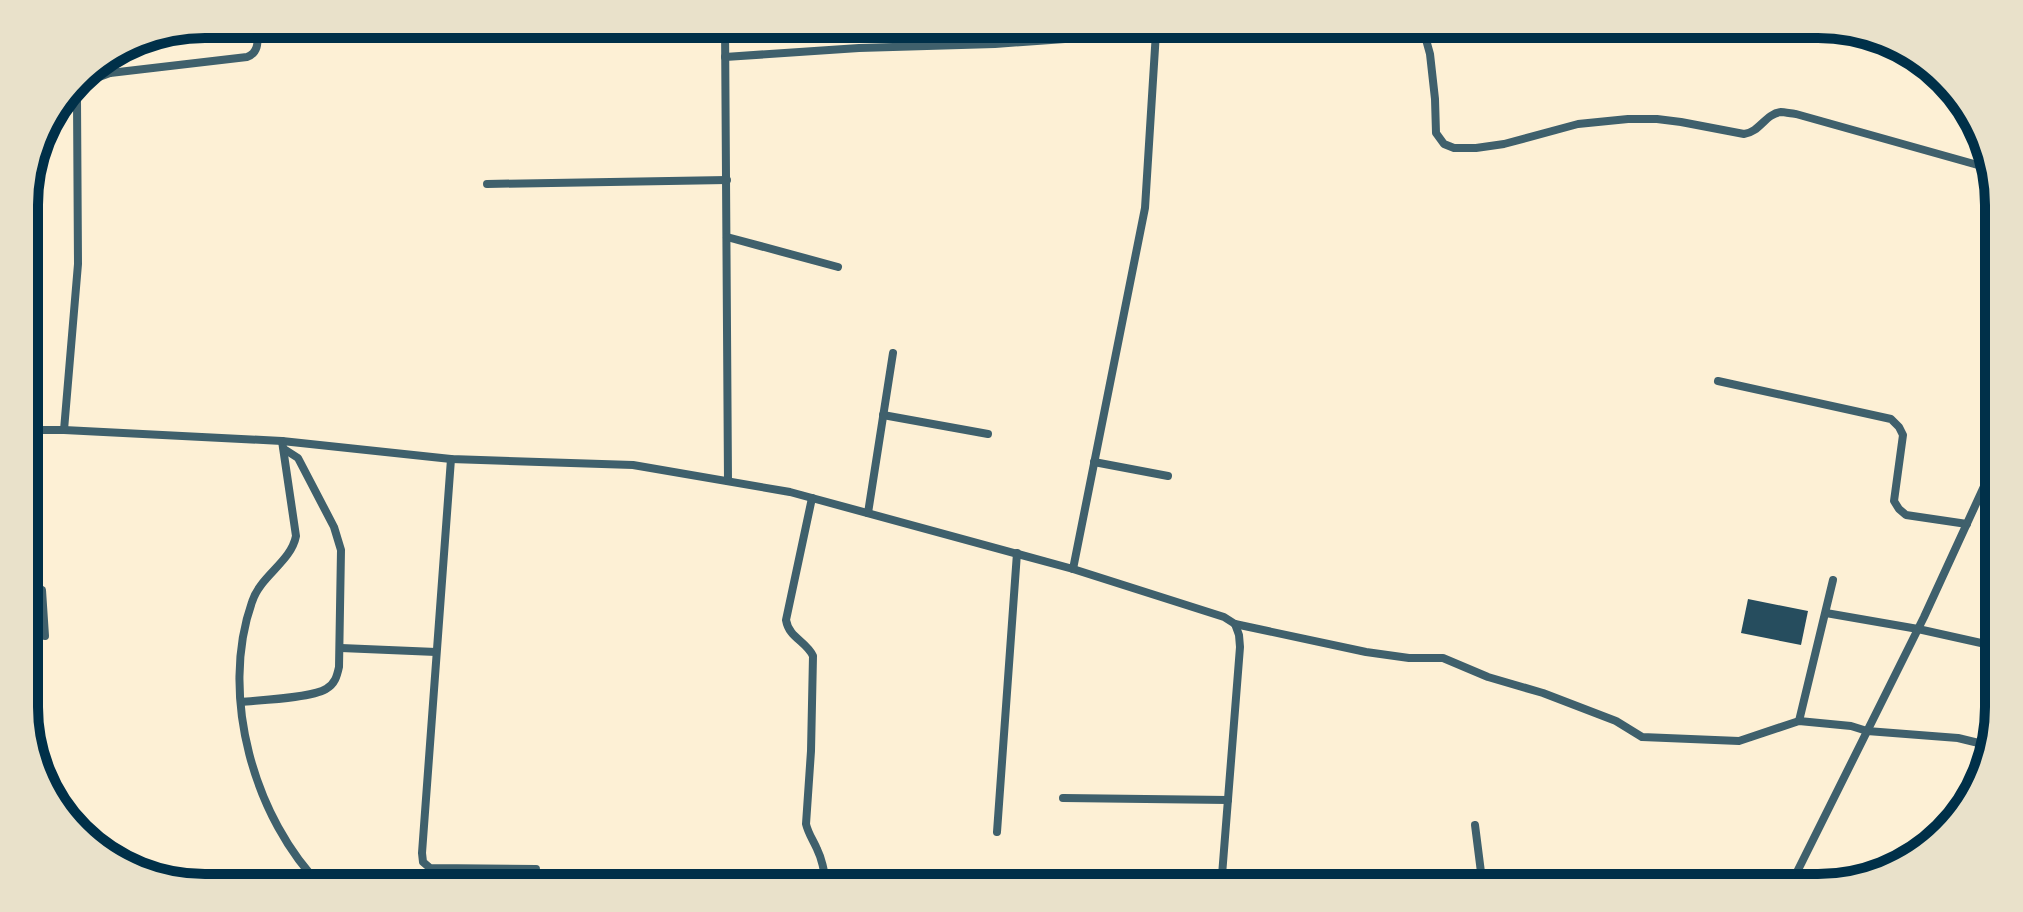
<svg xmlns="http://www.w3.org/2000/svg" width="2023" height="912" font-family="'Playfair Display',serif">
	<rect width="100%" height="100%" fill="#fdf0d5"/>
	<!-- building -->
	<polygon fill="#264d5e" points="1748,599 1808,611 1801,645 1741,633"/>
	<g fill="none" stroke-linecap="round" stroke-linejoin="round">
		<!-- minor -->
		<g stroke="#3f606c" stroke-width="8">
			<polyline points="725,24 728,481"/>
			<polyline points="567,39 567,24"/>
			<path d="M 725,57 L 859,48 L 995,44 L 1205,29 L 1407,28 L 1419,30 L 1425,36 L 1430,54 L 1435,99 L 1436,133 L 1444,144 L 1454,148 L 1476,148 L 1504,144 L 1578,124 L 1628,119 L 1657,119 L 1681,122 L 1744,134 C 1760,132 1765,114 1781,112 C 1783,112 1795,114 1796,114 L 1992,169"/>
			<path d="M 110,73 L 247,57 C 261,52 257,37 258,24"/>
			<polyline points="487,184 727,180"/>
			<polyline points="727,237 838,267"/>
			<polyline points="1718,381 1891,419 1899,427 1903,435 1894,501 1899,509 1906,515 1967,524"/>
			<polyline points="883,415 988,434"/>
			<polyline points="25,430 64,430 282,441 451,459 633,465 790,492 1073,569 1224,617 1235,624 1239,635 1240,647 1221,888"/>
			<polyline points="64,430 78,264 77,100 83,83 110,73 109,55"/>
			<path d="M 282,441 L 296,536 C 291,562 260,576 252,602 C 219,695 254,819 323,888"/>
			<polyline points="451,459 422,853 423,862 430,868 536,869"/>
			<polyline points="1094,462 1168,476"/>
			<path d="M 812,498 L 786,620 C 789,638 806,641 813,656 L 811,751 L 806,824 C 808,833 813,840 817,849 C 823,861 825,874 827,888"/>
			<polyline points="868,513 893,353"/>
			<polyline points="1073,569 1145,208 1156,32"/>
			<polyline points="25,583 42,590 45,636"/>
			<polyline points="1826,613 1918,629 1999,647"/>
			<polyline points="1235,624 1366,652 1409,658 1443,658 1488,677 1543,693 1616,721 1642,737 1739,741 1799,721 1851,726 1867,731 1958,738 1991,746"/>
			<polyline points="341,648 436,652"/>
			<path d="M 241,702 C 261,700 311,698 326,689 C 335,684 337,676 339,667 L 341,550 L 334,527 L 298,458 L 284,449"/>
			<polyline points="1799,721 1833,580"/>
			<polyline points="1063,798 1228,800"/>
			<polyline points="1475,825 1483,888"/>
			<polyline points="997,832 1017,553"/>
			<polyline points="662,885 683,888"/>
			<polyline points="1789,888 1924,617 1998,456"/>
		</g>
	</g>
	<!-- crop -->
	<path d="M0 0H2023V912H0ZM205 38H1818A167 167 0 0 1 1985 205V707A167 167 0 0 1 1818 874H205A167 167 0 0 1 38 707V205A167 167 0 0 1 205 38Z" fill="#e9e1ca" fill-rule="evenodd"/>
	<path fill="none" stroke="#003049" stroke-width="10" d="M205 38H1818A167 167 0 0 1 1985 205V707A167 167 0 0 1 1818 874H205A167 167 0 0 1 38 707V205A167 167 0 0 1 205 38Z"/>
</svg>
